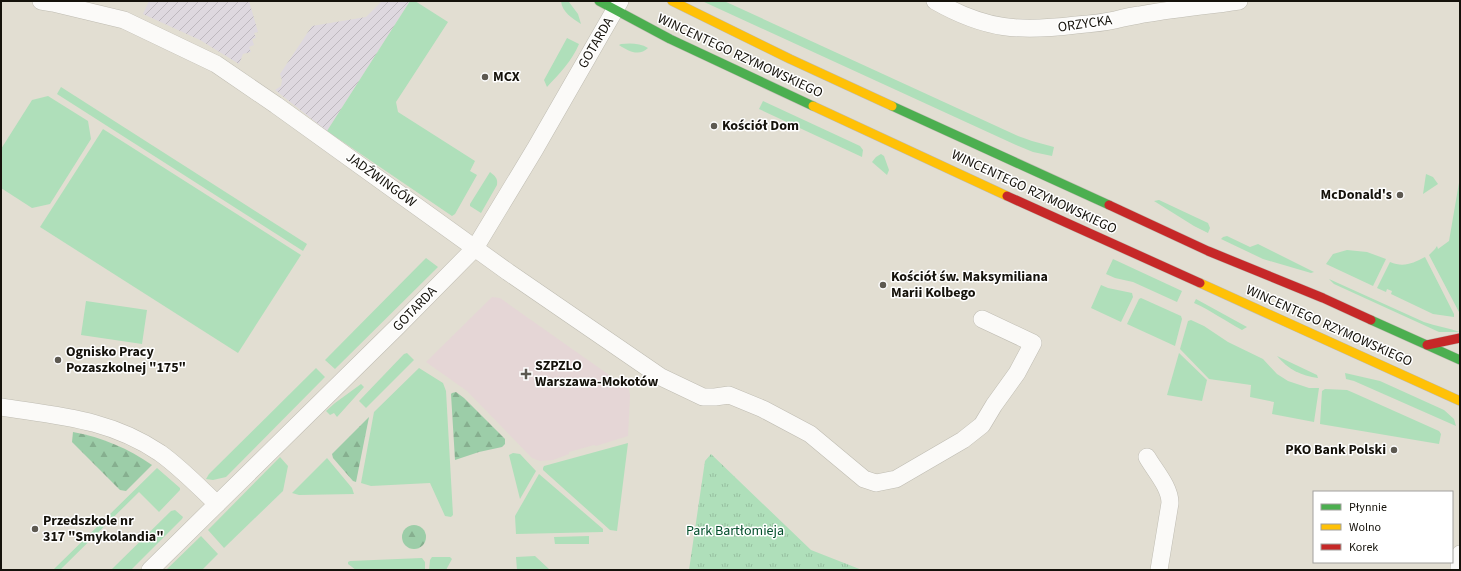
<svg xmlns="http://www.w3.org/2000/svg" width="1461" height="571" font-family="'Source Sans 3',sans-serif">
	<defs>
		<pattern id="industrial-furrows" width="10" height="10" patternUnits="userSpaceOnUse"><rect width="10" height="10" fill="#ded8df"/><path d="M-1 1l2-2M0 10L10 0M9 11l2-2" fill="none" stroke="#beb8be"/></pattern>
		<pattern id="forest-firs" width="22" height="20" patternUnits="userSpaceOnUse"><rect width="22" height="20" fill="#9ccda8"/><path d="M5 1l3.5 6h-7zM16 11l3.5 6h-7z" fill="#86af8f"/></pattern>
		<pattern id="park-tufts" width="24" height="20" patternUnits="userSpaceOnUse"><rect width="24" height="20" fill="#afdfba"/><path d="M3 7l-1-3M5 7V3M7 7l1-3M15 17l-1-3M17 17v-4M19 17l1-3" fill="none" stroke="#96be9f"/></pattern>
	</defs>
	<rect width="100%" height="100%" fill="#e2ded2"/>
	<!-- industrial -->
	<g fill="url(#industrial-furrows)">
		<polygon points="149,1 249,1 258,32 254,33 256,38 252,39 254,45 249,47 251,52 243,54 239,64 200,40 143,14"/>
		<polygon points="382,1 410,1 327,131 275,90 281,86 282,80 280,74 312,26 366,17"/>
	</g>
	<!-- medical -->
	<polygon fill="#e5d6d6" points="492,297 500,298 629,389 630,396 628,436 596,446 594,445 569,452 569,454 553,460 540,461 532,458 467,391 426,362"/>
	<!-- green -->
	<g fill="#afdfba">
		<polygon points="410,1 415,1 448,22 396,102 398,112 475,161 470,171 477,175 455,214 452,216 327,131"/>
		<path d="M 561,1 L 568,1 L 569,2 L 578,14 L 581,24 C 572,18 562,12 561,1 Z"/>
		<polygon points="702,1 724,1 1018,136 1032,141 1054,147 1052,156 1033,152 1016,145"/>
		<path d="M 567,38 L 579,44 C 572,61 559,74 547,87 L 544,80 Z"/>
		<path d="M 621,44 C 630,43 640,43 648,48 C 639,57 628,51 619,45 Z"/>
		<polygon points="61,87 307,244 303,251 57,94"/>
		<polygon points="48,96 88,121 91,139 50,204 32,208 1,188 1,149 32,100"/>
		<polygon points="763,101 860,146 863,150 862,157 759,109"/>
		<polygon points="103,129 301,255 238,353 40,227"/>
		<polygon points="881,154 884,156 889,170 887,175 872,162 876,157"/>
		<path d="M 490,172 C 495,176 498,178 497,185 L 481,213 L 470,206 L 470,204 Z"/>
		<polygon points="1426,174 1433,177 1438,184 1423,194"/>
		<polygon points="1460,177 1460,314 1429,255 1435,249 1437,246 1438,249 1449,241"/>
		<polygon points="1159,200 1208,223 1210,228 1208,233 1194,226 1154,201"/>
		<polygon points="1227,236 1250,247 1258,244 1314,272 1311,273 1263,259 1221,239 1223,237"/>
		<polygon points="1347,250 1367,252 1386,259 1373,286 1326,264 1333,254"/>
		<path d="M 1425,257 L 1454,314 L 1454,317 L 1433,314 L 1391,294 L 1392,291 L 1387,289 L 1386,292 L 1377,288 L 1390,262 C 1404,268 1413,263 1425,257 Z"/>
		<polygon points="426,258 438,267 335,369 325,360"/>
		<polygon points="1113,259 1182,291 1177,302 1133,282 1115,278 1106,274"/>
		<path d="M 1329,279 L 1424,322 C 1436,326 1448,328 1460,332 L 1439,332 L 1334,284 Z"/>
		<polygon points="1101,285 1108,288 1132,293 1133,297 1121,322 1091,308"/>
		<polygon points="1141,298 1181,316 1182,319 1175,346 1127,324 1139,299"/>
		<path d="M 1196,299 L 1247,327 L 1242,330 C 1225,321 1212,311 1194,303 Z"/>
		<polygon points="86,301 147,310 142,344 81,335"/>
		<polygon points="1191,320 1204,326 1228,342 1263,359 1277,374 1288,381 1309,388 1319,388 1314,422 1272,414 1274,402 1250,397 1251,385 1209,379 1180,349 1188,321"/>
		<polygon points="407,353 414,360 366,408 359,401 404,354"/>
		<polygon points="1179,353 1207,380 1202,401 1167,395"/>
		<path d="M 1277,356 L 1317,375 L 1318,378 C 1301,376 1288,369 1277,356 Z"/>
		<polygon points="316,368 325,377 226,477 213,480 206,479 209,474"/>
		<polygon points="419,368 443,383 446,391 453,515 451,517 445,516 430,483 371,486 361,483 374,412"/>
		<polygon points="1345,373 1380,381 1444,410 1454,419 1456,426 1354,381 1346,379"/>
		<polygon points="361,384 364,387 337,417 334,413 330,415 326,411 335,403"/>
		<polygon points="1325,389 1347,390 1354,393 1439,431 1441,434 1439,444 1320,424 1322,391"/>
		<polygon points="628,443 617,531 610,530 543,470 543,468 544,466"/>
		<polygon points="513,453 520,454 536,471 520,499 509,455"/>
		<polygon points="280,457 288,466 283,491 224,548 208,530"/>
		<polygon points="327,458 352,488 354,494 299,495 292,493"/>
		<polygon points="157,468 180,488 180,490 159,512 139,492 60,570 53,570"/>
		<polygon points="539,474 603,529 603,532 516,534 515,516"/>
		<polygon points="175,510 183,517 182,519 131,570 111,570 171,511"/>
		<polygon points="201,536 218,554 202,570 166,570"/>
		<polygon points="589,536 589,544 555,544 554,537"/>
		<polygon points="535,556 550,570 517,570 516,557"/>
		<polygon points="432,557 450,557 452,559 446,570 429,570 430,560"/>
		<polygon points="422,558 425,562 425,570 356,570 348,564 348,562 350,561"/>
	</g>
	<!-- forest -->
	<g fill="url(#forest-firs)">
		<polygon points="456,392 464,398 505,439 505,444 502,447 479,452 455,460 451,394 452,393"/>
		<polygon points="369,417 356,482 353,481 333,458 332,454"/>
		<path d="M 73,432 C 102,437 129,449 152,465 L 126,491 L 120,490 L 72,442 Z"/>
		<circle cx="414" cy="537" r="12"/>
	</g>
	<!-- park -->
	<polygon fill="url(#park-tufts)" points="711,454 811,550 862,570 689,570 705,461"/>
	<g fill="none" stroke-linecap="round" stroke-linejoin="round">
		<defs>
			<g id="street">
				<polyline points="41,1 53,3 124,20 216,64 276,105 508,272 661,377 703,397 715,397 729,395 763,409 810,434 864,479 876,483 896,479 963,440 982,425 994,405 1017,373 1033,343 982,319"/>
				<path d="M 935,1 C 986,30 1019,32 1076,25 C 1089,24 1102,23 1115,20 C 1123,18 1131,16 1139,15 C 1172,9 1206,6 1239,1"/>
				<path d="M 1,407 C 59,416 110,419 160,453 C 181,468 198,486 217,504"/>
				<path d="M 1147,457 C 1155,471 1170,487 1170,503 L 1159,570"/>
				<polyline points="150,570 397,327 475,248 535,149 620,1"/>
				<polyline points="1459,570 1460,554"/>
			</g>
			<g id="fast">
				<polyline points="599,1 670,39 813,106"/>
				<polyline points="892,106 1109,205"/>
				<polyline points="1371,320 1460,360"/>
			</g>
			<g id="slow">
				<polyline points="672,1 790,59 892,106"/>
				<polyline points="813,106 1007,196"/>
				<polyline points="1200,283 1460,401"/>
			</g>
			<g id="jam">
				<polyline points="1007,196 1200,283"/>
				<polyline points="1109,205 1208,251 1323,298 1371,320"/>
				<polyline points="1427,345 1460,338"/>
			</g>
		</defs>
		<!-- street casing -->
		<use href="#street" stroke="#bfbcb2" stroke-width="18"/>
		<!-- fast casing -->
		<use href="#fast" stroke="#bfbcb2" stroke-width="10"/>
		<!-- slow casing -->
		<use href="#slow" stroke="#bfbcb2" stroke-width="10"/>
		<!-- jam casing -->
		<use href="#jam" stroke="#bfbcb2" stroke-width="10"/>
		<!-- street -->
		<use href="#street" stroke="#fbfaf8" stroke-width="17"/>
		<!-- fast -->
		<use href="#fast" stroke="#4caf50" stroke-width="9"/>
		<!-- slow -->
		<use href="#slow" stroke="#ffc107" stroke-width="9"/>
		<!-- jam -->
		<use href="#jam" stroke="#c62828" stroke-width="9"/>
	</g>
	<!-- markers -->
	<g fill="#5d5951" stroke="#fff" stroke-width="1.5">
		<circle cx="485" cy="77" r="4"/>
		<circle cx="714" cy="126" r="4"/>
		<circle cx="1400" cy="195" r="4"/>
		<circle cx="883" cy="285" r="4"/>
		<circle cx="58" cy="360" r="4"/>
		<path d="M524 368h4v4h4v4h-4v4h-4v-4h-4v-4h4z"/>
		<circle cx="1394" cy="450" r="4"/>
		<circle cx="35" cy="529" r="4"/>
	</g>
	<g text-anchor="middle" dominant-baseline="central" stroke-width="3" stroke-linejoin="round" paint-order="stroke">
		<!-- street labels -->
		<g font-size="14" fill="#15120b" stroke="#fff">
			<text transform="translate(1085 24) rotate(-8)">ORZYCKA</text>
			<text transform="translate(596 43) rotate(-60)">GOTARDA</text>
			<text transform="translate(740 56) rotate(25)">WINCENTEGO RZYMOWSKIEGO</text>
			<text transform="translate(381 180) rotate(36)">JADŹWINGÓW</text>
			<text transform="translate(1034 192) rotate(25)">WINCENTEGO RZYMOWSKIEGO</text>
			<text transform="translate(415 309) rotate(-46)">GOTARDA</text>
			<text transform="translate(1329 326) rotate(24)">WINCENTEGO RZYMOWSKIEGO</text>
		</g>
		<!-- poi labels -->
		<g font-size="14" font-weight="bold" fill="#15120b" stroke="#fff" text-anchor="start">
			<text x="493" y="77">MCX</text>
			<text x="722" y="126">Kościół Dom</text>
			<text x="1392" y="195" text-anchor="end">McDonald's</text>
			<text x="891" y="277">Kościół św. Maksymiliana<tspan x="891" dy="16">Marii Kolbego</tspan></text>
			<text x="66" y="352">Ognisko Pracy<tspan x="66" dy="16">Pozaszkolnej "175"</tspan></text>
			<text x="535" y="366">SZPZLO<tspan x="535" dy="16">Warszawa-Mokotów</tspan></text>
			<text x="1386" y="450" text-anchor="end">PKO Bank Polski</text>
			<text x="43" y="521">Przedszkole nr<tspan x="43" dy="16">317 "Smykolandia"</tspan></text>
		</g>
		<!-- park labels -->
		<g font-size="14" fill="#04502c" stroke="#fff">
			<text x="735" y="531">Park Bartłomieja</text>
		</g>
	</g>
	<!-- border -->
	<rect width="1461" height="571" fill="none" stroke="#15120b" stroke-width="4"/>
	<!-- legend -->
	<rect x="1313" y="491" width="140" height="72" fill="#ffffff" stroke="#a1a09d"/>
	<rect x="1321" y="504" width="20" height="6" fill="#4caf50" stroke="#a1a09d"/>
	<text x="1349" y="511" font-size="12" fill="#15120b">Płynnie</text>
	<rect x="1321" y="524" width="20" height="6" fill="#ffc107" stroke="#a1a09d"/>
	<text x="1349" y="531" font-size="12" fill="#15120b">Wolno</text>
	<rect x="1321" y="544" width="20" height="6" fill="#c62828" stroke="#a1a09d"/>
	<text x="1349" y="551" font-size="12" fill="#15120b">Korek</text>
</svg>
